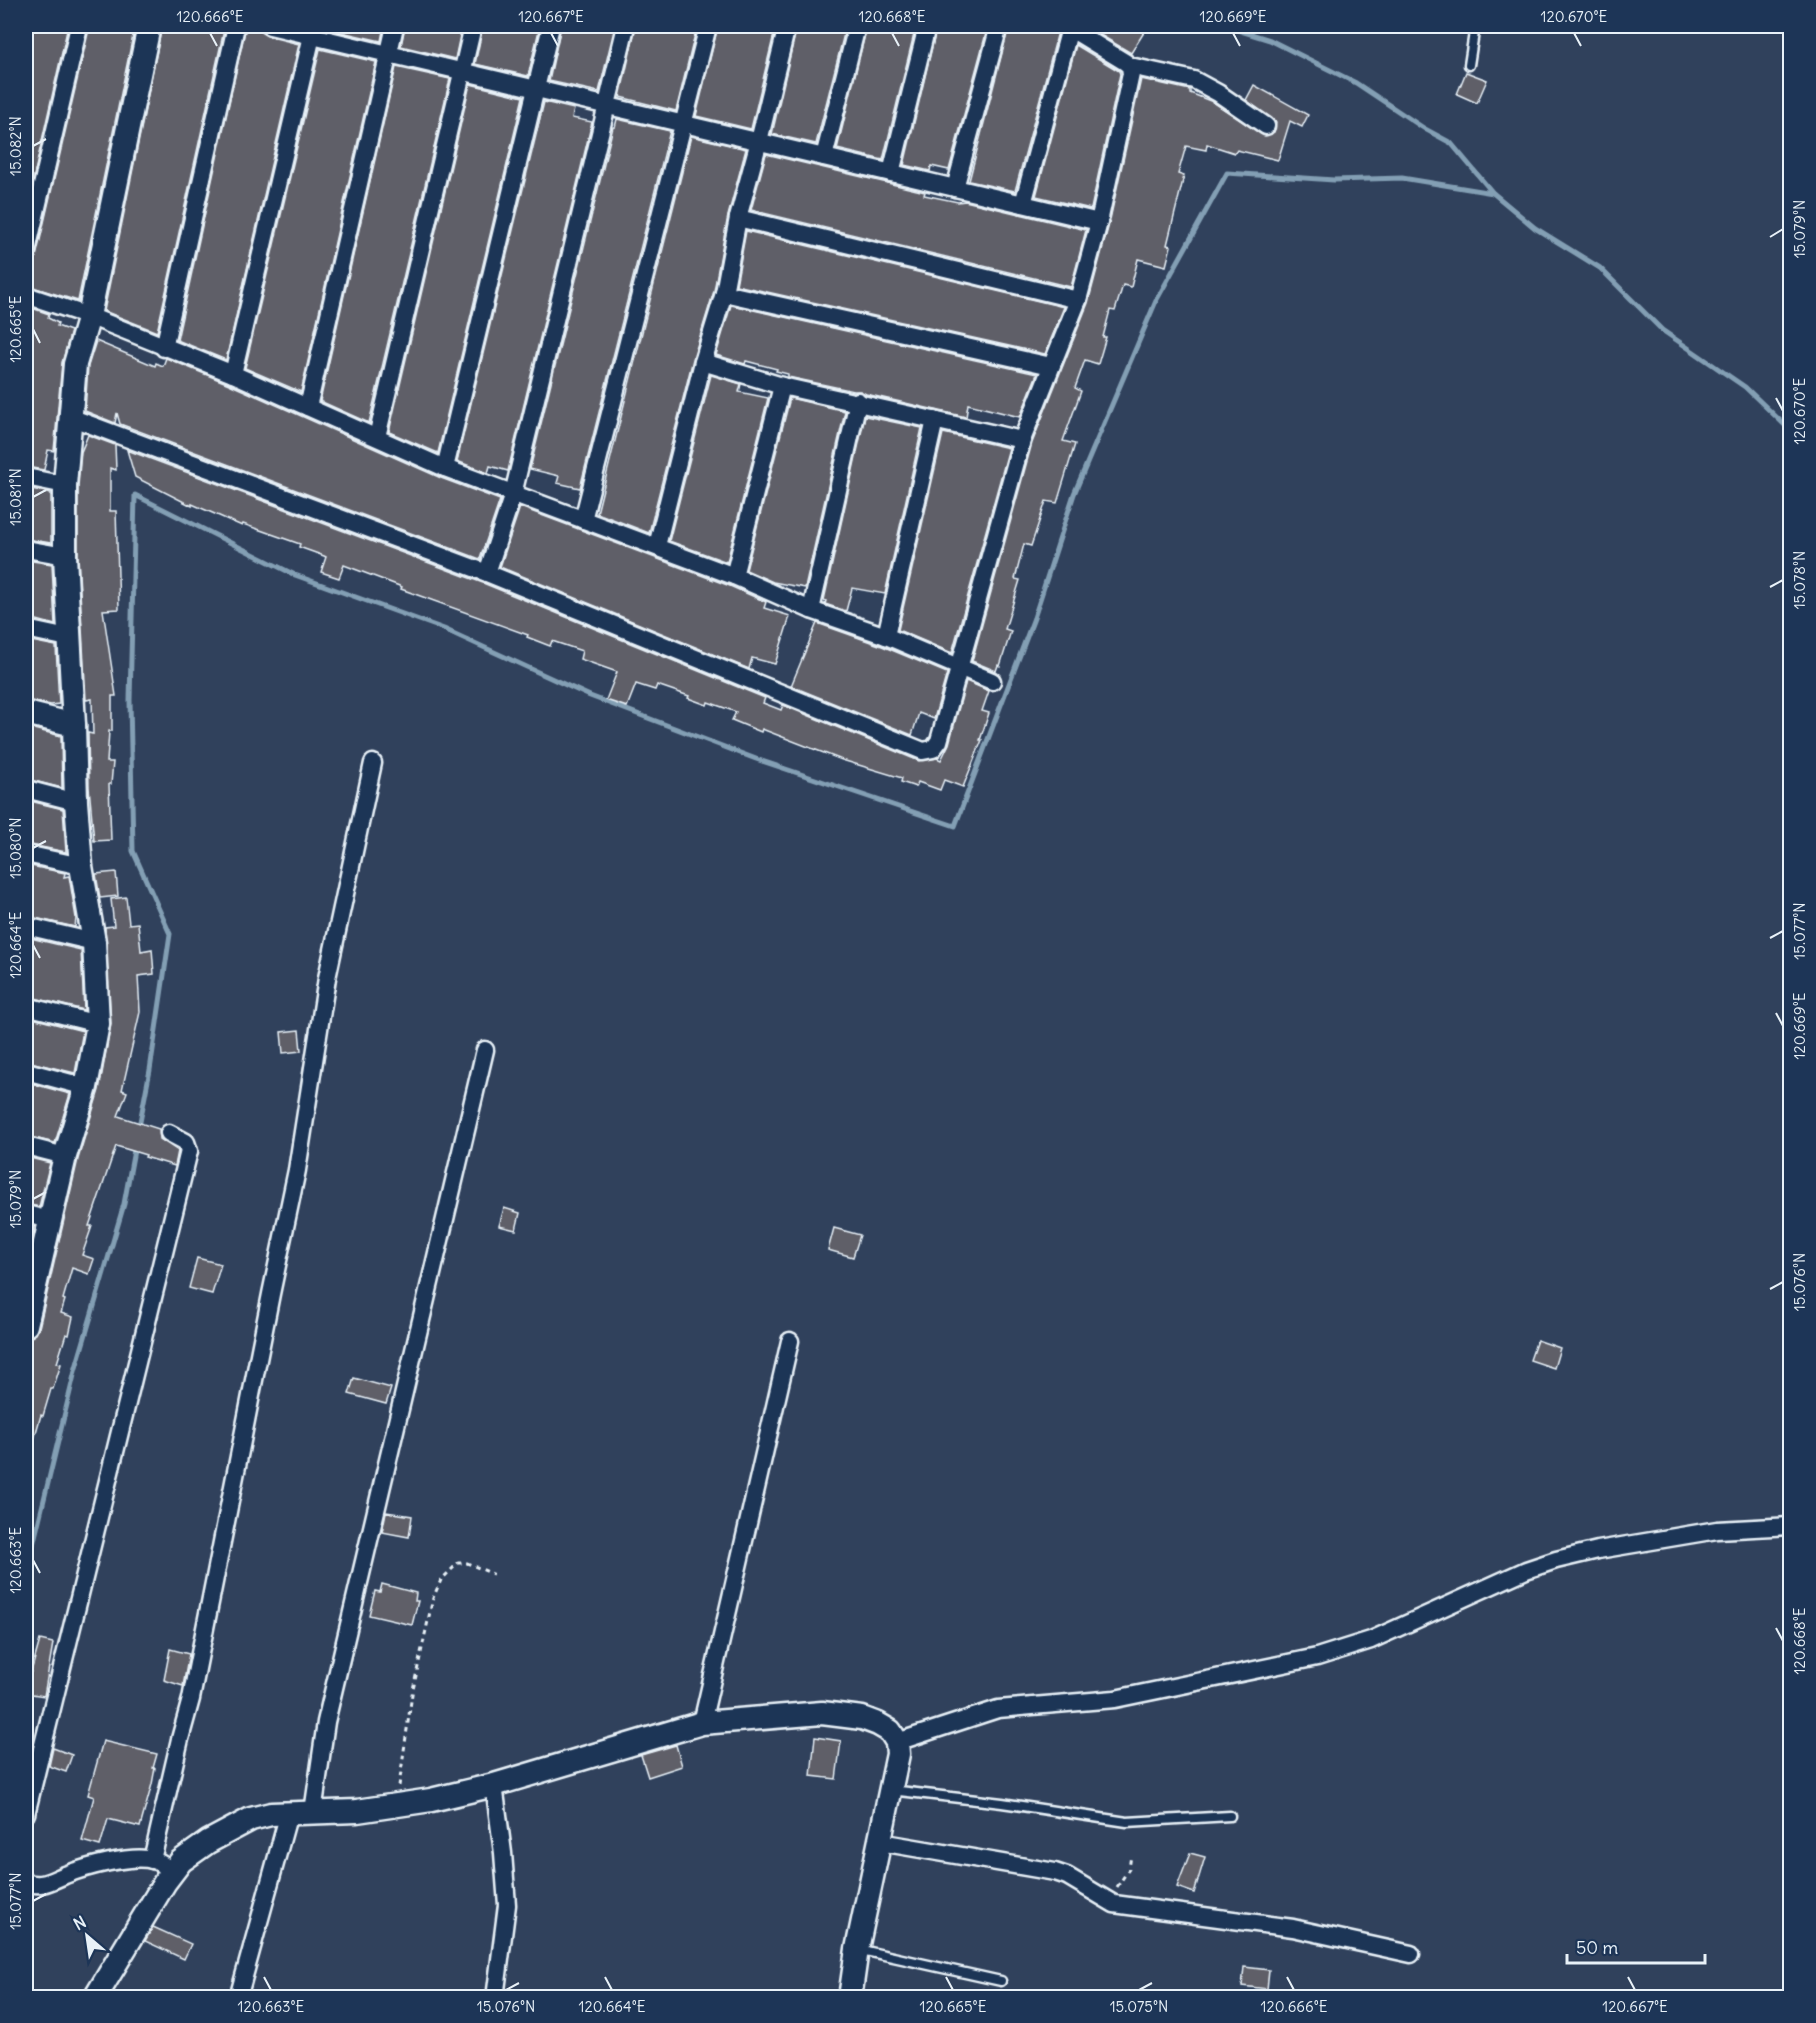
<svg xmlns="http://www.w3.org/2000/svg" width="1816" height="2023" font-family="Delius,sans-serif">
	<rect width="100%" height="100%" fill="#30415c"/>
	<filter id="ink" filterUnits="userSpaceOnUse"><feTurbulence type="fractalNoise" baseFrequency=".0167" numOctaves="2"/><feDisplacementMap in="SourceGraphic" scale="12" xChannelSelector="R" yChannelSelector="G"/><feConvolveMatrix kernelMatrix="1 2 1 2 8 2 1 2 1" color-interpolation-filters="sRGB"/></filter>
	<g filter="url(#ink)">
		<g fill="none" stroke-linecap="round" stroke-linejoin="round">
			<!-- stream -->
			<g stroke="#839fb4" stroke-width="5">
				<polyline points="1225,26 1270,40 1356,83 1425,129 1451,143 1493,193 1535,228 1600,268 1662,330 1745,387 1790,430"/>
				<polyline points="139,1127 150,1070 170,934 133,851 130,700 135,495 295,575 444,629 590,696 756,759 955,826 1034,618 1074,494 1156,301 1227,173 1334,180 1402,178 1493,193"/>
				<polyline points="26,1574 75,1371 124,1204 135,1145"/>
			</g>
		</g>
		<!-- building -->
		<g fill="#5e5e68" stroke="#e8f1f8" stroke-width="1.5">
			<polygon points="26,26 68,26 26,211"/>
			<polygon points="92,26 135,26 78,301 26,285 26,265 33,263 36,257 89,29"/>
			<polygon points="162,26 205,26 224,30 157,332 104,311"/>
			<polygon points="246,26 260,26 262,33 267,36 299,44 226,360 177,340"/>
			<polygon points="324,26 384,26 381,41 324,28"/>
			<polygon points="405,26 462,26 455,59 401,46"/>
			<polygon points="483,26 540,26 528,76 475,64"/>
			<polygon points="561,26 615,26 599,92 549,81"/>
			<polygon points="636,26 697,26 676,111 620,97"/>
			<polygon points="718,26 776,26 751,129 696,116"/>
			<polygon points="797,26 846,26 816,144 772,134"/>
			<polygon points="867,26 916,26 883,160 837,149"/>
			<polygon points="937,26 988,26 949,170 931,166 930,171 904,165"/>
			<polygon points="1009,26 1056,26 1058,32 1015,191 969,181"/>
			<polygon points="1085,26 1148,26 1131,53"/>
			<polygon points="1076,45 1119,71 1120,74 1091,209 1036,196"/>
			<polygon points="320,49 376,62 301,392 245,368"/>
			<polygon points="396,67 450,79 369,423 320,401"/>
			<polygon points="1466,72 1487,80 1477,103 1457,94"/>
			<polygon points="1141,79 1190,90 1190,93 1213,102 1265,136 1274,132 1276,122 1246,100 1254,85 1308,115 1302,127 1290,121 1278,160 1237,150 1235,153 1207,144 1206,150 1186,146 1178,174 1184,176 1167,245 1171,246 1166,266 1138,259 1131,287 1123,285 1115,311 1110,310 1103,337 1106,337 1098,364 1085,360 1075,388 1081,391 1063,441 1075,444 1057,503 1046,501 1031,546 1024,544 1015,579 1020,580 1005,629 1011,631 1000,666 998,665 996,671 972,661 1032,443 1088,303 1109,224"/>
			<polygon points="470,84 523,97 438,453 389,432"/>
			<polygon points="544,102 574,109 572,118 592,122 508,471 490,466 488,473 457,461"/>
			<polygon points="617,119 670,131 580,488 557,483 559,476 530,469 613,127 615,127"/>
			<polygon points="691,136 746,149 728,216 714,291 693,359 649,533 597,513"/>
			<polygon points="766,154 925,192 924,195 958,202 965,201 1086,230 1071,287 751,210"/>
			<polygon points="746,231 1064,307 1045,354 736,285"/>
			<polygon points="731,305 1037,374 1020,417 968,404 966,417 866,394 860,391 854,391 788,377 788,374 776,371 777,369 746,361 745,364 716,355"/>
			<polygon points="26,306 49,314 48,318 58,323 57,326 71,331 62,363 54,451 48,450 44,470 26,467"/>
			<polygon points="96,341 155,366 156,363 163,366 166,358 229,384 441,478 500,500 480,559 120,424 117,413 115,423 85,411 88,366"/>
			<polygon points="711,375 741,384 739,392 768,398 727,562 669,541"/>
			<polygon points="790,398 845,411 805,588 773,582 746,570"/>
			<polygon points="865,416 922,428 885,594 852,588 846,611 825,604 826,601 824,600"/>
			<polygon points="943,433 1009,448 952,653 898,630"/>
			<polygon points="88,435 115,445 116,470 110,468 110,511 116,511 119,609 103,610 116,696 112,696 112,731 109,731 107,762 113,762 111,784 109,784 111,840 94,841 89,787 88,733 93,734 92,699 86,700 78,556 78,486 81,452"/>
			<polygon points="127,450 483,583 765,698 763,703 781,710 783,705 919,761 937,758 941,760 949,744 966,681 989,691 982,711 989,713 980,740 982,740 963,787 944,780 940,790 918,782 916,787 901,782 902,778 842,760 762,729 761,732 732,720 736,712 708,702 707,705 688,698 689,696 657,685 655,690 636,684 627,707 606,700 617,672 580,659 582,651 552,641 550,646 527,637 528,635 401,589 402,587 344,565 339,578 321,572 326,557 324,556 299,547 300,544 243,524 242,526 192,504 192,506 135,477"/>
			<polygon points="26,488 51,493 51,543 26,539"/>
			<polygon points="520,507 730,586 766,602 764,608 790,616 775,664 752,658 749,669 500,567"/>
			<polygon points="26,560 52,564 55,625 26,617"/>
			<polygon points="817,623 882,646 947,673 934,719 919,713 912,735 791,686"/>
			<polygon points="26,640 56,646 59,704 51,705 26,700"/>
			<polygon points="26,727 61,736 62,788 26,779"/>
			<polygon points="26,800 63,809 66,852 26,844"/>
			<polygon points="26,865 65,873 64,877 69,876 76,918 75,927 26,916"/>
			<polygon points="116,872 118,896 100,898 96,874"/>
			<polygon points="126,897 129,924 138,923 141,951 152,949 154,974 138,976 140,1012 122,1090 127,1092 118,1116 159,1129 160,1139 178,1151 175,1166 145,1157 146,1155 116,1146 89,1226 92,1226 82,1255 94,1259 89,1274 72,1268 63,1299 65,1300 61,1313 73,1317 69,1335 66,1334 57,1363 61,1364 53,1389 51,1389 43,1416 41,1415 30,1453 26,1452 26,1365 29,1352 27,1351 30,1338 36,1334 39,1328 78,1159 99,1090 111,1024 105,927 114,926 111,899"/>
			<polygon points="26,937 81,950 84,1010 26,996"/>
			<polygon points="32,1018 83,1031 75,1073 26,1061 26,1042"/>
			<polygon points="299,1030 301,1051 283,1053 281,1032"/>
			<polygon points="26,1082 70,1094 55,1143 26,1136"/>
			<polygon points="26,1157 50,1163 39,1207 26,1204"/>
			<polygon points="504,1208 520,1213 516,1230 499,1226"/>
			<polygon points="26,1225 35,1227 26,1267"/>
			<polygon points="834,1228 860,1235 853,1257 828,1250"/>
			<polygon points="197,1258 221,1264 212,1294 189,1288"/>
			<polygon points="1537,1340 1560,1348 1554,1368 1530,1360"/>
			<polygon points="354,1378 391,1388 386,1404 349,1394"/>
			<polygon points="386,1512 412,1516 409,1537 382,1532"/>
			<polygon points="382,1584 416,1593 415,1601 418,1601 412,1625 369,1615 375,1591 380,1592"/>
			<polygon points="40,1640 53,1643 44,1696 26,1693 26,1671 31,1672"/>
			<polygon points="170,1649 189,1654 183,1686 164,1680"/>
			<polygon points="815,1737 841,1741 836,1779 811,1776"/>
			<polygon points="103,1741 157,1754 153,1768 155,1768 152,1784 140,1827 108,1819 100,1846 82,1841 94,1797 88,1795"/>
			<polygon points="676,1745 682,1766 648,1777 641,1755"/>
			<polygon points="53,1748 72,1755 66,1772 49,1766"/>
			<polygon points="1190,1853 1205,1857 1194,1893 1177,1887"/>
			<polygon points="153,1927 191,1944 184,1959 145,1941"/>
			<polygon points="1244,1967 1269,1970 1267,1989 1242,1986"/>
		</g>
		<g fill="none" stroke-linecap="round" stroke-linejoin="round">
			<defs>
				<g id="lane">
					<polyline points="1469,65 1475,26"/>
					<polyline points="891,1790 1002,1803 1127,1822 1230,1816"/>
					<polyline points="857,1949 1001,1981"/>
				</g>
				<g id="street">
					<polyline points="270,26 1099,222"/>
					<polyline points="1130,66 1194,80 1218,93 1266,126"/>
					<polyline points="824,157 857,26"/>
					<polyline points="891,173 927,26"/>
					<polyline points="955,188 999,26"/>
					<polyline points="1023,204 1070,28"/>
					<polyline points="738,218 1078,300"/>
					<polyline points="26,255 79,26"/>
					<polyline points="724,293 1051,366"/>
					<polyline points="26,295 89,316 233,374 445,468 734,576 811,610 886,636 992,681"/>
					<polyline points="164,348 236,26"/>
					<polyline points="703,362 782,386 1022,440"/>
					<polyline points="233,374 314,27"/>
					<polyline points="308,407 395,26"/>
					<polyline points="70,417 487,573 923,751 933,749 939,741 1022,440 1078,300 1099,222 1131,74 1130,66 1125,62 1066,26"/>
					<polyline points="377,437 473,26"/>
					<polyline points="445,468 551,26"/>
					<polyline points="26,477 65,485"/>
					<polyline points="583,520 708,26"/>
					<polyline points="657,546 703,362 724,293 738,218 759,141 787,26"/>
					<polyline points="26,549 65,556"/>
					<polyline points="487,573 513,494 626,26"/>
					<polyline points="734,576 782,386"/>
					<polyline points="811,610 858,401"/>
					<polyline points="26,629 68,638"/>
					<polyline points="886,636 935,420"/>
					<polyline points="26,789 76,802"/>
					<polyline points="26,854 81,866"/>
					<polyline points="26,926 94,942"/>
					<polyline points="26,1006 98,1024"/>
					<polyline points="26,1071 86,1087"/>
					<polyline points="26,1146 65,1156"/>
					<polyline points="26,1214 50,1220"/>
					<polyline points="702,1723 790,1341"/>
					<polyline points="897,1742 998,1709 1115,1699 1317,1657 1371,1640 1526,1570 1556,1560 1598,1550 1717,1530 1790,1526"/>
					<polyline points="494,1785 503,1853 507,1905 495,1998"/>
					<polyline points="313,1812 326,1722 485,1050"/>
					<polyline points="26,1814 189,1151 186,1142 169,1133"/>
					<polyline points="880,1842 1055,1872 1067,1876 1114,1904 1293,1928 1411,1954"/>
					<polyline points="152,1860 180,1739 191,1699 271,1294 297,1170 327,978 373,763"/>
					<path d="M 26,1882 C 41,1888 51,1881 65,1875 C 85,1867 132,1854 153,1860 C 160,1862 167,1868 173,1871"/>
					<polyline points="238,1998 289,1813"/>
				</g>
				<g id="secondary">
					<polyline points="26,713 74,725"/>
					<polyline points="26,1325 65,1156 86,1087 98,1024 94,942 81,866 76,802 74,725 65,556 65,485 75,364 89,316 149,26"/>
					<polyline points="95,1998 165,1882 181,1861 208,1842 251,1819 271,1814 357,1811 431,1800 494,1785 702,1723 822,1713 862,1718 878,1724 890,1731 897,1742 898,1754 857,1949 850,1998"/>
				</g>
			</defs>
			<!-- lane casing -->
			<use href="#lane" stroke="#e8f1f8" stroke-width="13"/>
			<!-- street casing -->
			<use href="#street" stroke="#e8f1f8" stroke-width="21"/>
			<!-- secondary casing -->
			<use href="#secondary" stroke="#e8f1f8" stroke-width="27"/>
			<!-- path -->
			<g stroke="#e8f1f8" stroke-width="3" stroke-dasharray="4.5 4.5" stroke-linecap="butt">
				<polyline points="399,1786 412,1694 433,1598 441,1580 458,1563 467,1563 493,1574"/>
				<polyline points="1117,1887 1129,1869 1131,1855"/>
			</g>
			<!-- lane -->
			<use href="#lane" stroke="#1d3557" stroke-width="8"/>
			<!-- street -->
			<use href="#street" stroke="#1d3557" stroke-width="16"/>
			<!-- secondary -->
			<use href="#secondary" stroke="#1d3557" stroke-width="22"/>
		</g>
	</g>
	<!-- ticks -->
	<path fill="none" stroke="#e8f1f8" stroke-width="2" d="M 210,33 L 217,46M 551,33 L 558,46M 892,33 L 899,46M 1233,33 L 1240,46M 1574,33 L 1581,46M 33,146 L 46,139M 1770,237 L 1783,229M 33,329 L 40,343M 1776,398 L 1783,411M 33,497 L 46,490M 1770,587 L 1783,580M 33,848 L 46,841M 1770,938 L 1783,931M 33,945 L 40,958M 1776,1013 L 1783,1026M 33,1199 L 46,1192M 1770,1289 L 1783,1282M 33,1560 L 40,1573M 1776,1628 L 1783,1641M 33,1901 L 46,1894M 264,1977 L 271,1990M 605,1977 L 612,1990M 946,1977 L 953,1990M 1287,1977 L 1294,1990M 1628,1977 L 1635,1990M 506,1990 L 519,1983M 1139,1990 L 1152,1983"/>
	<!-- margin -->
	<rect width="1816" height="2023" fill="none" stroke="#1d3557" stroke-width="66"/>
	<!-- north arrow -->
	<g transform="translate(87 1936) rotate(331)" stroke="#1d3557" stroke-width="4.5" paint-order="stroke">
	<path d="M0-4.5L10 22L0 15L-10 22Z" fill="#e8f1f8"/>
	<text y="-9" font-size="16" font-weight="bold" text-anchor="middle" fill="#e8f1f8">N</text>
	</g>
	<!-- scale -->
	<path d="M1567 1954v9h138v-9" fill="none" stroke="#e8f1f8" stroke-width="3"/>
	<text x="1576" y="1954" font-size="18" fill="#e8f1f8" stroke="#1d3557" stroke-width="4.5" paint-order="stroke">50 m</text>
	<rect x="33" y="33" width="1750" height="1957" fill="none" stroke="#e8f1f8" stroke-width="2"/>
	<g font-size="15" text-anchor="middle" fill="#e8f1f8">
		<text x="210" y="22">120.666°E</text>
		<text x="551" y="22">120.667°E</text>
		<text x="892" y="22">120.668°E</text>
		<text x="1233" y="22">120.669°E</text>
		<text x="1574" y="22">120.670°E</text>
		<text transform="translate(16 146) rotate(-90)" y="5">15.082°N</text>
		<text transform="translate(1800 229) rotate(-90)" y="5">15.079°N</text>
		<text transform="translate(16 329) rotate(-90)" y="5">120.665°E</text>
		<text transform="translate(1800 411) rotate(-90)" y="5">120.670°E</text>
		<text transform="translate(16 497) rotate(-90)" y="5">15.081°N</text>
		<text transform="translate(1800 580) rotate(-90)" y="5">15.078°N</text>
		<text transform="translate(16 848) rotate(-90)" y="5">15.080°N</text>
		<text transform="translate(1800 931) rotate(-90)" y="5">15.077°N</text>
		<text transform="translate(16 945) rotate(-90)" y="5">120.664°E</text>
		<text transform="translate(1800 1026) rotate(-90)" y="5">120.669°E</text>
		<text transform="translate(16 1199) rotate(-90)" y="5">15.079°N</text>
		<text transform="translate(1800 1282) rotate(-90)" y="5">15.076°N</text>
		<text transform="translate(16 1560) rotate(-90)" y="5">120.663°E</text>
		<text transform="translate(1800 1641) rotate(-90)" y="5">120.668°E</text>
		<text transform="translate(16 1901) rotate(-90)" y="5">15.077°N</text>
		<text x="271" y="2012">120.663°E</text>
		<text x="506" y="2012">15.076°N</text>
		<text x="612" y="2012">120.664°E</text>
		<text x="953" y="2012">120.665°E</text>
		<text x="1139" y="2012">15.075°N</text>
		<text x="1294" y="2012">120.666°E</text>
		<text x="1635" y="2012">120.667°E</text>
	</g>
</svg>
